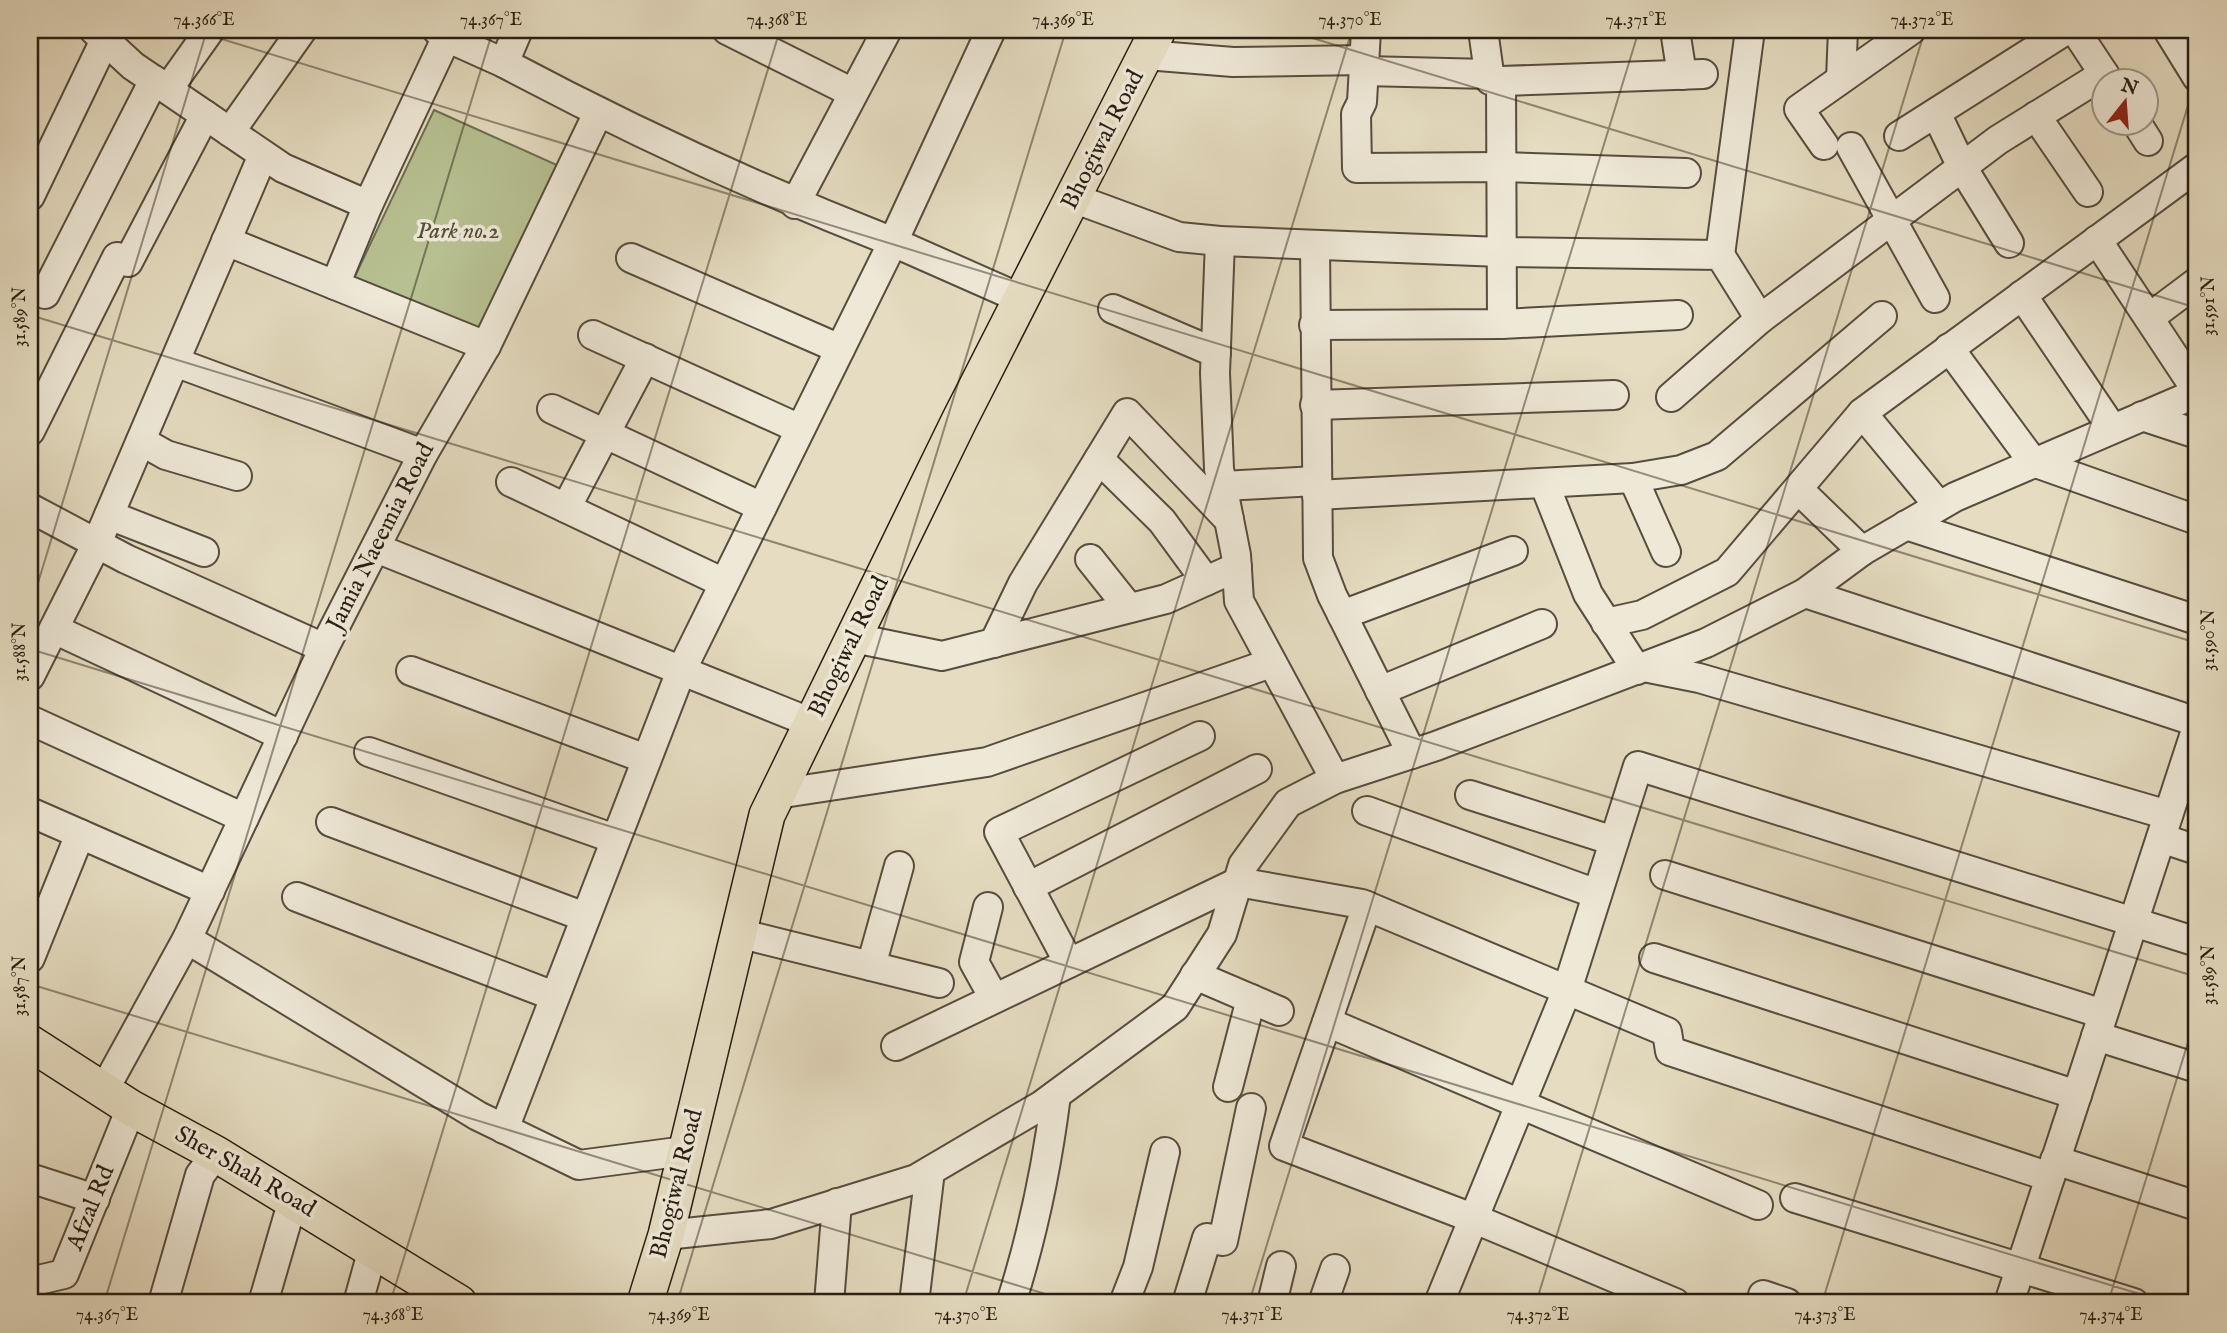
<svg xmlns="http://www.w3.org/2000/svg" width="2227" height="1333" font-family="'IM FELL English',serif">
	<rect width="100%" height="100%" fill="#e5dcc1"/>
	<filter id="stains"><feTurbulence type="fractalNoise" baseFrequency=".00286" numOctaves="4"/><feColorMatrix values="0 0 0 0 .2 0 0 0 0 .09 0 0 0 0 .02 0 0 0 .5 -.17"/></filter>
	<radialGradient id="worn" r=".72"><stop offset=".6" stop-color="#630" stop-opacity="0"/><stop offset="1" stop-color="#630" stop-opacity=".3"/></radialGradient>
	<!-- green -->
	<polygon fill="#b7c091" stroke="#706e52" stroke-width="2" points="434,110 568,170 486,346 348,291"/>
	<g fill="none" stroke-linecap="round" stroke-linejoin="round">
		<defs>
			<g id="minor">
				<polyline points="94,30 133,66 283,168 368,205"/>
				<polyline points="437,30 446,37 504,63"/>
				<path d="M 518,30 L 504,63 C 630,130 760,190 893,242 L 991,30"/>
				<polyline points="727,30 853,93"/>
				<polyline points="1366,30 1362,102 1356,114 1357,168 1501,167 1686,173"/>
				<polyline points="1483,30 1490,80 1501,81 1502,324"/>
				<polyline points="1675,30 1682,75"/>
				<polyline points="2075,30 2108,80"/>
				<polyline points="2168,30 2197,77"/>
				<polyline points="1146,55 1233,62 1364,60"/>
				<polyline points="1364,71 1489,74"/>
				<polyline points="1841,79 1843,30"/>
				<polyline points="1501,81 1703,74"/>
				<polyline points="168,89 210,30"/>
				<polyline points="1936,113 1962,167 2009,243"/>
				<polyline points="2036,116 2088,192"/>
				<polyline points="2136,122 2148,141"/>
				<polyline points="230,132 302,30"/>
				<polyline points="1899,136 2066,30"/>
				<polyline points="1824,145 1799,109 1911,30"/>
				<polyline points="1851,147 1935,298"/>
				<polyline points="30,196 105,40"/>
				<polyline points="1073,198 1179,237 1220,241 1501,252 1720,255 1760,319 1671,397"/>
				<polyline points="795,204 887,30"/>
				<polyline points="2097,240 2197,391"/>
				<polyline points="226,241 486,346"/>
				<polyline points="1220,241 1215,373 1219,469 1236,555 1239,601 1335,779"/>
				<polyline points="1315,247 1318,558 1332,595 1412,754"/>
				<polyline points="1720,255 1750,30"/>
				<polyline points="631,258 840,349"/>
				<polyline points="335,285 368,205 450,30"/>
				<polyline points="45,294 154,80"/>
				<polyline points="2022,295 2112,428"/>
				<polyline points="1113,309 1216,353"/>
				<polyline points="2149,318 2197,282"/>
				<polyline points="1760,319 1998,140 2104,74"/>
				<polyline points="1314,325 1502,324 1678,315"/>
				<polyline points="593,335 800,429"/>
				<polyline points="1949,348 2033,462 2197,520"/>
				<polyline points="175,362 423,454"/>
				<polyline points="1315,405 1614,395"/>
				<polyline points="552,409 762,507"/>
				<polyline points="1862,413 1939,506"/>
				<polyline points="2142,416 2197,434"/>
				<polyline points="30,431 117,257 128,262 205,115"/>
				<polyline points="141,441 166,455 237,476"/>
				<polyline points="1099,459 1162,521 1206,581"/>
				<polyline points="1633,478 1666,552"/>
				<polyline points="511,482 724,583"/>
				<polyline points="1544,483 1588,594 1637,670"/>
				<polyline points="1223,486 1316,481"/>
				<polyline points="1799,490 1862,551"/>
				<polyline points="1317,495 1633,478 1681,470 1717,456 1882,316"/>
				<polyline points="30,508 126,559 324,648"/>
				<polyline points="566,508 645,358"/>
				<polyline points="109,515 204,552"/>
				<polyline points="1906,525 2197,620"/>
				<polyline points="376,548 812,723"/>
				<polyline points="1090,559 1129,608"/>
				<polyline points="1805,593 2197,722"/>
				<polyline points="1342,615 1513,551"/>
				<polyline points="1606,623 1642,615 1727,572 1862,413 2197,167"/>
				<polyline points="54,629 283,736"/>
				<polyline points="854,638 942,656 1166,599 1237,567"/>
				<polyline points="994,643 1023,583 1127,413 1229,520"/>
				<polyline points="1644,667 1699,678 2168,815"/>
				<polyline points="411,671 646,759"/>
				<polyline points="30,676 97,543 263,155"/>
				<polyline points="1380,691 1542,624"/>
				<polyline points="30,720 244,818"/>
				<polyline points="369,752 615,839"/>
				<polyline points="777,794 987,762 1271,663"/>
				<polyline points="1470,795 1614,841"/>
				<polyline points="1367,811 1597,894"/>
				<polyline points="30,812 210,891"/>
				<polyline points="331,822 585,917"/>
				<polyline points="2161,838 2197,850"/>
				<polyline points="1665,875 2103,1014"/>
				<polyline points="1028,887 1257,769"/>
				<polyline points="297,897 554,996"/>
				<polyline points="1367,906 1284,1146 1475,1219 1675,1303"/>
				<polyline points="988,907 974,962 994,998"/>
				<polyline points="738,933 939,983"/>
				<polyline points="187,939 478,1116 579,1165 685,1151"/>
				<polyline points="30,958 80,834"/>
				<polyline points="1654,958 2077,1095"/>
				<polyline points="1069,963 999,832 1200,736"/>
				<polyline points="871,966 899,866"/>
				<polyline points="1195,975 1279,1011"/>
				<polyline points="1327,1022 1758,1205"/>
				<polyline points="2096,1036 2197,1068"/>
				<polyline points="896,1046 1238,882 1362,904 1667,1032 1670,1051 2050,1177"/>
				<polyline points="1228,1087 1251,999"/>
				<polyline points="104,1090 187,939 324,648 423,454 486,346 598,113"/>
				<polyline points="504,1129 681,671 893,242 1022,299"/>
				<polyline points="2055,1160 2197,1206"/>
				<polyline points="30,1178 95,1199"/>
				<polyline points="1795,1198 2134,1303"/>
				<polyline points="666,1235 771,1224 916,1179 1042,1105 1175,1007 1222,934 1243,865 1288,803 1335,779 1436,746 1706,643 1805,593 1862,551 1955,497 2197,393"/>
				<polyline points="30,1282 64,1274 131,1108"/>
				<polyline points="1763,1295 1787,1303"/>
				<polyline points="163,1303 200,1175 216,1154"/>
				<polyline points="263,1303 293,1200"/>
				<polyline points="358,1303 373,1249"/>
				<polyline points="829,1303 837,1203"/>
				<polyline points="914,1303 930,1171"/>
				<path d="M 1011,1303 C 1033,1234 1047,1167 1056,1095"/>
				<polyline points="1124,1303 1138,1267 1165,1152"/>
				<polyline points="1187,1303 1207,1238 1223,1241 1251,1108"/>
				<polyline points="1272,1303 1281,1266"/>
				<polyline points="1323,1303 1335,1269"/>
				<polyline points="1439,1303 1567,990 1638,766 2197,942"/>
				<polyline points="2009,1303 2197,727"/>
			</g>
			<g id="major">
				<polyline points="30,1043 131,1108 216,1154 459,1303"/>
				<polyline points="645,1303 666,1235 767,815 959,421 1158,30"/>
			</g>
		</defs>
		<!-- minor casing -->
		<use href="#minor" stroke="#574d3e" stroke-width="32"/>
		<!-- major casing -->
		<use href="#major" stroke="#281d12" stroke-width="38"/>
		<!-- minor -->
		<use href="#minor" stroke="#eee8d7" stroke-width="28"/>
		<!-- major -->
		<use href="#major" stroke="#e5dcc1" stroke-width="35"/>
	</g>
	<!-- ticks -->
	<path fill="none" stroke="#281d12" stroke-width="2" stroke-opacity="0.45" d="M 192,30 L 2197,643M 1286,30 L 2197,308M 30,315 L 2197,977M 30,609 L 207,30M 30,649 L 2169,1303M 30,984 L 1075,1303M 104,1303 L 493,30M 390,1303 L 780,30M 677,1303 L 1066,30M 963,1303 L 1352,30M 1249,1303 L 1639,30M 1536,1303 L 1925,30M 1822,1303 L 2197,76M 2108,1303 L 2197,1013"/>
	<g text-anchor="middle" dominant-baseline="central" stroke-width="7" stroke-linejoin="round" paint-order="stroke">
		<!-- street labels -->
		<g font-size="24" fill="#281d12" stroke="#eee8d7">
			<text transform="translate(1103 140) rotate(-63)">Bhogiwal Road</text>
			<text transform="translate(381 537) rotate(-63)">Jamia Naeemia Road</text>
			<text transform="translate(849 647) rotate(-64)">Bhogiwal Road</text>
			<text transform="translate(245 1172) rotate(30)">Sher Shah Road</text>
			<text transform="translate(677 1184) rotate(-76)">Bhogiwal Road</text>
			<text transform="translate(91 1208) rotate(-68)">Afzal Rd</text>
		</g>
		<!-- park labels -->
		<g font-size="24" font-style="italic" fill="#534e38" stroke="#eee8d7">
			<text x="458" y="231">Park no.2</text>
		</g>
	</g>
	<!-- margin -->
	<rect width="2227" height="1333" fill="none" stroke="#e5dcc1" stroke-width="77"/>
	<!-- north arrow -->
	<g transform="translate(2125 102) rotate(17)"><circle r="33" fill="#eee8d7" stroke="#9f9788" stroke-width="2"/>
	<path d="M0-5L12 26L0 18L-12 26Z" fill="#8f2418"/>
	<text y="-10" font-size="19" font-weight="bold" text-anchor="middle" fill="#281d12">N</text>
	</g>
	<rect x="38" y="38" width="2150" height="1256" fill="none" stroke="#281d12" stroke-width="2.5"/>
	<g font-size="18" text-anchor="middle" fill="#281d12">
		<text x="204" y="25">74.366°E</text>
		<text x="491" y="25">74.367°E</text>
		<text x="777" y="25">74.368°E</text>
		<text x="1063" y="25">74.369°E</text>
		<text x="1350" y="25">74.370°E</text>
		<text x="1636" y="25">74.371°E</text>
		<text x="1922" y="25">74.372°E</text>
		<text transform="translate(2208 306) rotate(-90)" y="6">31.591°N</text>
		<text transform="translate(19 317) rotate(-90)" y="6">31.589°N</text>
		<text transform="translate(2208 640) rotate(-90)" y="6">31.590°N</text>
		<text transform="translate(19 652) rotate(-90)" y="6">31.588°N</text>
		<text transform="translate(2208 975) rotate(-90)" y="6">31.589°N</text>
		<text transform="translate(19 986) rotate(-90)" y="6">31.587°N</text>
		<text x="107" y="1320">74.367°E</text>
		<text x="393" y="1320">74.368°E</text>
		<text x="679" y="1320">74.369°E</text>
		<text x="966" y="1320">74.370°E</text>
		<text x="1252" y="1320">74.371°E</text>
		<text x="1538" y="1320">74.372°E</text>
		<text x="1825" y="1320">74.373°E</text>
		<text x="2111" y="1320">74.374°E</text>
	</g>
	<rect width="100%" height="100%" filter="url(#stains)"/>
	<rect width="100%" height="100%" fill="url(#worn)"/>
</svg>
